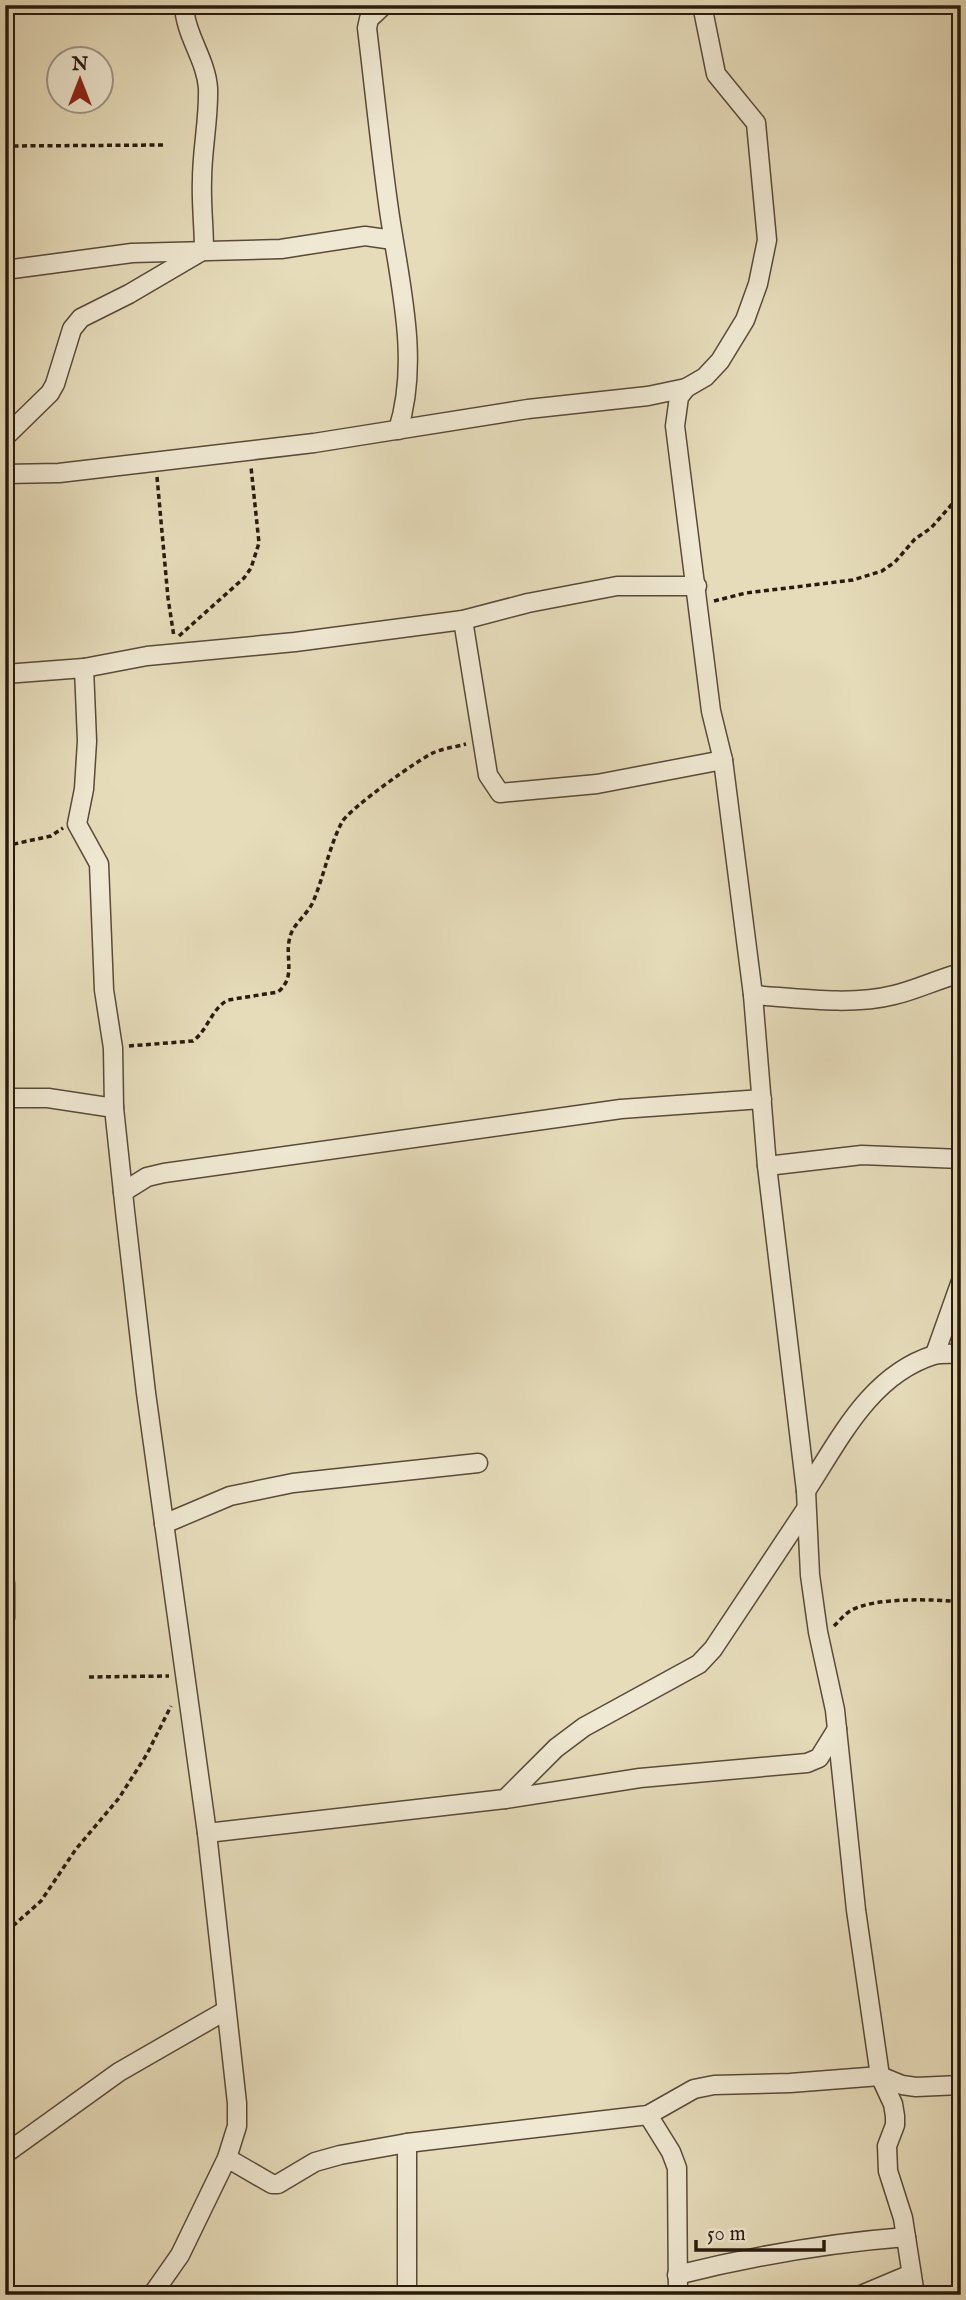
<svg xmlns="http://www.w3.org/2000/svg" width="966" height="2300" font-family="'IM FELL English',serif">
	<rect width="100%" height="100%" fill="#e6dcba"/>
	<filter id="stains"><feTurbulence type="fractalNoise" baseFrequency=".00286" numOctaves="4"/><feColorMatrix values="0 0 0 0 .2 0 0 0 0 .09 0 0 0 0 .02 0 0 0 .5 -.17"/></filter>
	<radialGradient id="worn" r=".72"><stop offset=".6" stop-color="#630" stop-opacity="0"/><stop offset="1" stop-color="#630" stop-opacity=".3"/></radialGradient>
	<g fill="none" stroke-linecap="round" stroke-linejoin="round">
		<defs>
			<g id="minor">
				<path d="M 384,5 L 369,19 L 367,28 C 374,86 380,145 388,203 C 398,277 421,358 398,430"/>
				<polyline points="702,5 716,74 756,123 767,240 758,284 745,320 720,361 705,377 686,388 679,397 675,426 711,711 723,760 753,995 767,1166 806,1491 810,1575 818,1632 835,1710 856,1910 880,2076 893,2104 895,2116 895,2125 887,2146 888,2171 903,2218 915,2295"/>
				<polyline points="5,270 132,253 281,249 365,236 393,240"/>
				<path d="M 5,437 L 50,393 L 55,384 L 72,329 L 81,318 L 129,294 L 204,250 C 204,227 201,203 202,180 C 202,149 209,119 208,88 C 206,59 185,35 184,5"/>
				<polyline points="5,474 59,473 314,443 528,409 648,396 686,388"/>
				<polyline points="463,620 488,775 500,793 597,784 723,760"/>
				<polyline points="84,668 87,741 84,789 77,824 99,864 104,990 113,1048 114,1108 125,1211 146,1393 207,1833 237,2103 237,2126 227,2158 180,2255 152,2295"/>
				<polyline points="5,674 84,668 147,656 295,642 463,620 528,603 617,586 697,586"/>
				<path d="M 753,995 C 797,998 851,1006 894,995 C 916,990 938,979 961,973"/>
				<polyline points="5,1098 48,1098 114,1108"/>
				<polyline points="767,1166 862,1155 961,1159"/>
				<polyline points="123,1192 147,1177 164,1173 621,1109 762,1099"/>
				<polyline points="935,1354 961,1281"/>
				<path d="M 806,1491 C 840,1439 870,1375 934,1355 C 942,1353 952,1354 961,1354"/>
				<polyline points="164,1524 230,1496 293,1483 478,1463"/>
				<polyline points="5,1583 5,1618"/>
				<polyline points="505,1799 556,1748 584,1727 699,1664 713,1649 806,1509"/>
				<polyline points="207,1833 505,1799 640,1778 807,1763 819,1758 837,1729"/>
				<polyline points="648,2115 671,2152 677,2168 678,2295"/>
				<polyline points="5,2154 119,2072 225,2011"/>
				<polyline points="227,2158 272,2184 278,2184 315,2162 340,2155 407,2143 648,2115 694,2089 714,2085 790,2083 880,2076 902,2085 916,2087 961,2085"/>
				<path d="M 677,2275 C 753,2256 828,2243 906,2237"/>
				<polyline points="5,2294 6,2295"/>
				<polyline points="407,2295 407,2143"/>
				<polyline points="861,2295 911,2274"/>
			</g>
		</defs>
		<!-- minor casing -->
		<use href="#minor" stroke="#594b39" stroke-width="21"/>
		<!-- path -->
		<g stroke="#2a1b0e" stroke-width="3.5" stroke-dasharray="5 3.5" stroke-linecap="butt">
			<polyline points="5,146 165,145"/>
			<polyline points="157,477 168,598 174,637"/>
			<polyline points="714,601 746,593 853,580 882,571 895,562 915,539 931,528 961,494"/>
			<polyline points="179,636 244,578 251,568 259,543 251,467"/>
			<polyline points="5,846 51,836 63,828"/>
			<path d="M 129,1046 L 193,1041 C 208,1030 211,1009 228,1000 L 278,992 C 297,976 284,958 290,937 C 293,924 307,915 313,902 C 324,876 329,847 342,822 C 349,809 420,758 435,752 C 445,748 456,747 466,744"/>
			<path d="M 834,1626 C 839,1621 844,1615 850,1611 C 873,1597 934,1599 961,1602"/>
			<polyline points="89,1677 169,1676"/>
			<polyline points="5,1929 14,1925 41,1901 76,1849 119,1798 147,1754 171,1706"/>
		</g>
		<!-- minor -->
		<use href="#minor" stroke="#efe8d2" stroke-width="18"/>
	</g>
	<!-- margin -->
	<rect width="966" height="2300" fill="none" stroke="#e6dcba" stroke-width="28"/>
	<rect x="7" y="7" width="952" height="2286" fill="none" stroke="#2a1b0e" stroke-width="3.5"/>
	<rect x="14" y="14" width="938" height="2272" fill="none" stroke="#2a1b0e" stroke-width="2"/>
	<!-- north arrow -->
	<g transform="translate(80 80)"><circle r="33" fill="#efe8d2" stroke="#a09684" stroke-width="2"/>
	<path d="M0-5L12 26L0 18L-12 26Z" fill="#8f2418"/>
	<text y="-10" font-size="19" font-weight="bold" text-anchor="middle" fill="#2a1b0e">N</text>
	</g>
	<!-- scale -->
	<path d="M696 2240v10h128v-10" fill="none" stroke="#2a1b0e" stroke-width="3.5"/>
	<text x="707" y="2240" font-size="21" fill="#2a1b0e" stroke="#efe8d2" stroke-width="5" paint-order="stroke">50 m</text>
	<rect width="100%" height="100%" filter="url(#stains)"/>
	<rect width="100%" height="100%" fill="url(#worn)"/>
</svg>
